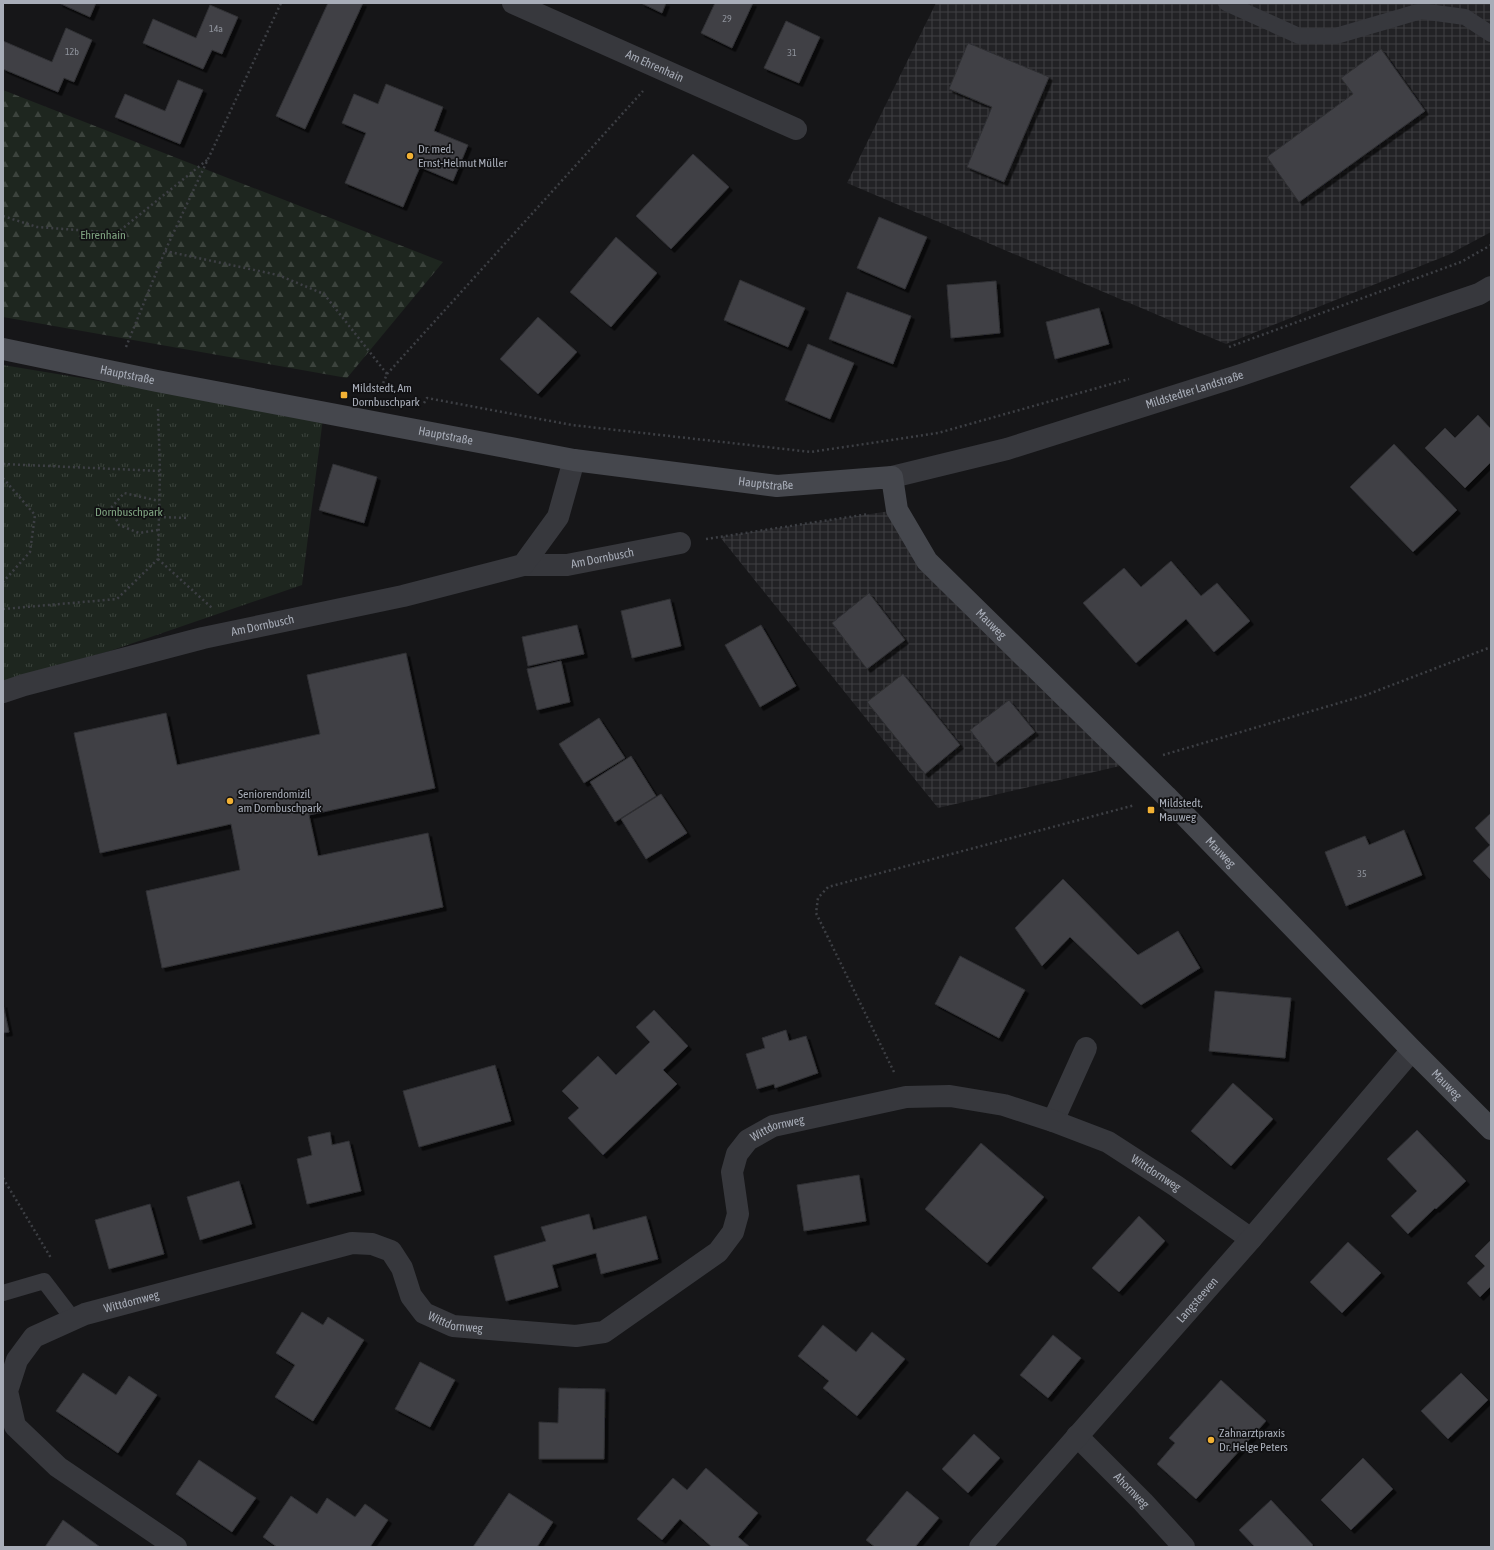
<svg xmlns="http://www.w3.org/2000/svg" width="1494" height="1550" font-family="'Asap Condensed',sans-serif">
	<defs>
		<pattern id="industrial-grid" width="8" height="8" patternUnits="userSpaceOnUse"><rect width="8" height="8" fill="#222225"/><path d="M0 4h8M4 0v8" fill="none" stroke="#3f3f43"/></pattern>
		<pattern id="forest-firs" width="22" height="20" patternUnits="userSpaceOnUse"><rect width="22" height="20" fill="#1e261f"/><path d="M5 1l3.5 6h-7zM16 11l3.5 6h-7z" fill="#3c433d"/></pattern>
		<pattern id="park-tufts" width="24" height="20" patternUnits="userSpaceOnUse"><rect width="24" height="20" fill="#1e261f"/><path d="M3 7l-1-3M5 7V3M7 7l1-3M15 17l-1-3M17 17v-4M19 17l1-3" fill="none" stroke="#3c433d"/></pattern>
		<filter id="shadow"><feDropShadow dx="3.5" dy="3.5" stdDeviation="0" flood-color="#0009"/></filter>
	</defs>
	<rect width="100%" height="100%" fill="#161618"/>
	<!-- industrial -->
	<g fill="url(#industrial-grid)">
		<polygon points="936,3 1491,3 1491,232 1448,255 1226,344 847,183"/>
		<polygon points="897,510 927,561 1133,763 938,808 720,537"/>
	</g>
	<!-- forest -->
	<polygon fill="url(#forest-firs)" points="3,90 443,262 347,378 3,317"/>
	<!-- park -->
	<polygon fill="url(#park-tufts)" points="3,365 323,418 302,585 110,651 3,681"/>
	<!-- building -->
	<g fill="#404145" stroke="#303034" filter="url(#shadow)">
		<polygon points="59,3 96,3 90,17"/>
		<polygon points="328,3 363,3 305,129 276,116"/>
		<polygon points="641,3 666,3 662,13"/>
		<polygon points="715,3 753,3 732,48 701,33"/>
		<polygon points="210,5 238,17 222,54 212,50 203,69 143,43 153,19 196,38"/>
		<polygon points="786,21 820,37 799,83 764,68"/>
		<polygon points="66,28 92,40 74,82 64,78 58,92 3,69 3,41 52,62"/>
		<polygon points="968,43 1049,77 1004,182 967,167 992,107 949,89"/>
		<polygon points="1381,49 1425,111 1299,202 1267,157 1353,94 1341,78"/>
		<polygon points="178,80 203,90 180,144 115,117 125,94 165,111"/>
		<polygon points="386,84 443,107 434,131 468,145 453,181 420,167 403,207 345,183 366,133 342,123 354,94 378,104"/>
		<polygon points="693,154 729,187 671,249 636,216"/>
		<polygon points="879,217 927,237 905,289 857,268"/>
		<polygon points="616,237 657,273 611,327 570,292"/>
		<polygon points="740,280 805,308 788,347 724,320"/>
		<polygon points="996,281 1000,333 951,338 947,285"/>
		<polygon points="847,292 911,316 893,364 829,339"/>
		<polygon points="1099,308 1109,344 1055,359 1046,322"/>
		<polygon points="538,317 577,352 538,394 500,359"/>
		<polygon points="808,344 854,363 830,419 785,400"/>
		<polygon points="1478,415 1491,429 1491,462 1465,488 1425,448 1445,428 1455,438"/>
		<polygon points="1394,444 1457,510 1413,552 1350,487"/>
		<polygon points="333,464 377,477 364,523 319,510"/>
		<polygon points="1171,561 1201,596 1217,583 1250,621 1214,652 1186,619 1136,663 1083,603 1124,568 1141,587"/>
		<polygon points="869,593 905,640 867,669 832,623"/>
		<polygon points="670,599 681,646 632,658 621,611"/>
		<polygon points="577,625 584,654 528,666 522,637"/>
		<polygon points="761,625 796,686 760,707 725,645"/>
		<polygon points="406,653 435,788 309,815 318,856 428,833 443,907 162,968 146,891 240,870 231,824 100,853 74,733 166,713 177,765 320,734 307,675"/>
		<polygon points="561,661 570,702 537,710 527,669"/>
		<polygon points="903,674 960,745 925,774 867,702"/>
		<polygon points="1009,700 1035,732 995,763 970,730"/>
		<polygon points="599,718 625,758 584,783 559,744"/>
		<polygon points="631,756 656,796 615,822 590,782"/>
		<polygon points="661,794 687,833 646,859 621,819"/>
		<polygon points="1491,813 1491,880 1473,861 1490,845 1475,828"/>
		<polygon points="1404,830 1422,875 1346,906 1325,852 1365,836 1369,845"/>
		<polygon points="1063,879 1138,955 1178,931 1200,968 1141,1005 1070,937 1042,966 1015,928"/>
		<polygon points="960,956 1025,990 999,1038 935,1004"/>
		<polygon points="1215,991 1291,998 1285,1058 1209,1051"/>
		<polygon points="3,1004 9,1032 3,1033"/>
		<polygon points="654,1010 688,1046 663,1070 677,1084 603,1155 568,1118 579,1108 562,1091 598,1056 616,1075 650,1042 636,1027"/>
		<polygon points="786,1030 789,1041 806,1036 818,1073 775,1088 774,1084 757,1089 746,1054 765,1048 762,1038"/>
		<polygon points="495,1065 511,1121 419,1147 403,1091"/>
		<polygon points="1233,1083 1273,1119 1231,1166 1191,1131"/>
		<polygon points="1417,1130 1466,1181 1436,1209 1435,1208 1408,1234 1391,1216 1417,1191 1387,1159"/>
		<polygon points="330,1132 332,1145 349,1141 361,1191 307,1204 297,1159 312,1155 308,1137"/>
		<polygon points="981,1143 1044,1197 987,1263 925,1209"/>
		<polygon points="859,1175 866,1221 804,1231 797,1185"/>
		<polygon points="239,1181 252,1224 200,1240 187,1197"/>
		<polygon points="150,1204 164,1254 109,1269 95,1220"/>
		<polygon points="589,1214 593,1230 646,1216 658,1259 601,1274 596,1253 552,1265 558,1287 506,1301 494,1256 546,1241 541,1227"/>
		<polygon points="1139,1216 1165,1241 1119,1292 1092,1268"/>
		<polygon points="1491,1240 1491,1286 1480,1297 1467,1283 1485,1266 1475,1256"/>
		<polygon points="1348,1242 1381,1273 1342,1313 1310,1282"/>
		<polygon points="302,1312 323,1325 328,1317 364,1340 313,1421 275,1397 295,1365 276,1353"/>
		<polygon points="823,1325 856,1352 872,1332 905,1359 857,1416 823,1388 829,1381 798,1356"/>
		<polygon points="1053,1335 1081,1358 1048,1398 1020,1375"/>
		<polygon points="420,1362 455,1380 430,1427 395,1409"/>
		<polygon points="83,1373 116,1395 129,1376 157,1395 118,1453 56,1411"/>
		<polygon points="1461,1373 1488,1400 1448,1439 1421,1411"/>
		<polygon points="1221,1380 1266,1421 1196,1499 1157,1464 1175,1443 1169,1438"/>
		<polygon points="559,1388 605,1389 604,1459 539,1459 539,1422 558,1423"/>
		<polygon points="974,1434 1000,1458 968,1493 942,1469"/>
		<polygon points="1363,1458 1393,1489 1351,1530 1321,1500"/>
		<polygon points="199,1460 256,1498 232,1532 176,1494"/>
		<polygon points="706,1468 758,1513 738,1537 750,1547 712,1547 680,1519 662,1540 637,1519 673,1478 687,1490"/>
		<polygon points="907,1491 939,1518 915,1547 875,1547 866,1540"/>
		<polygon points="509,1493 553,1522 537,1547 473,1547"/>
		<polygon points="291,1496 317,1514 327,1498 355,1517 365,1504 388,1520 370,1547 277,1547 263,1537"/>
		<polygon points="1271,1500 1313,1545 1311,1547 1255,1547 1239,1530"/>
		<polygon points="63,1520 100,1547 45,1547"/>
	</g>
	<g fill="none" stroke-linecap="round" stroke-linejoin="round">
		<!-- path -->
		<g stroke="#3d3f44" stroke-width="2.5" stroke-dasharray="2 3" stroke-linecap="butt">
			<polyline points="3,216 37,227 117,233 207,160"/>
			<polyline points="165,251 278,275 324,294 387,374 378,395"/>
			<polyline points="126,347 165,251 281,3"/>
			<polyline points="1229,347 1461,262 1491,245"/>
			<polyline points="387,374 643,91"/>
			<polyline points="424,403 427,398 572,425 811,452 938,433 1129,379"/>
			<polyline points="3,464 160,471"/>
			<polyline points="3,478 35,515 30,552 3,582"/>
			<polyline points="159,517 189,518"/>
			<polyline points="158,530 139,533 119,525 111,508 124,493 159,501"/>
			<polyline points="706,539 869,514"/>
			<polyline points="158,559 212,608"/>
			<polyline points="3,609 117,599 158,559 160,471 158,409"/>
			<polyline points="1163,755 1366,695 1491,647"/>
			<polyline points="894,1072 816,913 818,898 828,887 1135,805"/>
			<polyline points="3,1178 51,1258"/>
		</g>
		<!-- lane -->
		<g stroke="#37383d" stroke-width="16">
			<polyline points="1226,3 1299,36 1336,36 1421,11 1465,17 1491,34"/>
			<polyline points="3,1293 44,1281 73,1319"/>
		</g>
		<!-- street -->
		<g stroke="#37383d" stroke-width="22">
			<path id="s1" d="M 513,3 L 796,129"/>
			<path id="s2" d="M 892,477 L 1007,449 L 1241,375 L 1479,294 L 1491,287"/>
			<path id="s3" d="M 523,565 L 567,565 L 680,543"/>
			<path id="s4" d="M 3,692 L 24,685 L 203,638 L 403,596 L 523,565 L 558,517 L 574,460"/>
			<polyline points="1053,1121 1086,1048"/>
			<path id="s5" d="M 1077,1436 L 1143,1502 L 1184,1547"/>
			<path id="s6" d="M 176,1547 L 58,1467 L 15,1426 L 7,1391 L 17,1360 L 34,1337 L 85,1314 L 352,1243 L 372,1244 L 391,1251 L 402,1268 L 411,1296 L 424,1313 L 453,1326 L 576,1336 L 604,1332 L 718,1252 L 733,1232 L 738,1214 L 732,1172 L 737,1154 L 748,1140 L 773,1126 L 906,1097 L 950,1096 L 1004,1105 L 1053,1121 L 1108,1142 L 1176,1186 L 1251,1239"/>
			<path id="s7" d="M 980,1547 L 1251,1239 L 1412,1050"/>
		</g>
		<!-- secondary -->
		<path stroke="#45474d" stroke-width="22" id="s8" d="M 3,349 L 157,381 L 574,460 L 777,486 L 892,477 L 897,510 L 927,561 L 1166,796 L 1412,1050 L 1491,1129"/>
	</g>
	<!-- markers -->
	<g fill="#f2b134" stroke="#111113" stroke-width="1.5">
		<circle cx="410" cy="156" r="4"/>
		<rect x="340" y="391" width="8" height="8" rx="2"/>
		<circle cx="230" cy="801" r="4"/>
		<rect x="1147" y="806" width="8" height="8" rx="2"/>
		<circle cx="1211" cy="1440" r="4"/>
	</g>
	<g text-anchor="middle" dominant-baseline="central" stroke-width="3.5" stroke-linejoin="round" paint-order="stroke">
		<!-- number labels -->
		<g font-size="10" fill="#8e929b">
			<text x="727" y="18">29</text>
			<text x="216" y="28">14a</text>
			<text x="72" y="51">12b</text>
			<text x="792" y="52">31</text>
			<text x="1362" y="873">35</text>
		</g>
		<!-- street labels -->
		<g font-size="12" fill="#a8adb8" stroke="#111113">
			<text stroke="none"><textPath href="#s1" startOffset="155">Am Ehrenhain</textPath></text>
			<text stroke="none"><textPath href="#s8" startOffset="127">Hauptstraße</textPath></text>
			<text stroke="none"><textPath href="#s2" startOffset="315">Mildstedter Landstraße</textPath></text>
			<text stroke="none"><textPath href="#s8" startOffset="451">Hauptstraße</textPath></text>
			<text stroke="none"><textPath href="#s8" startOffset="775">Hauptstraße</textPath></text>
			<text stroke="none"><textPath href="#s3" startOffset="80">Am Dornbusch</textPath></text>
			<text stroke="none"><textPath href="#s8" startOffset="1084">Mauweg</textPath></text>
			<text stroke="none"><textPath href="#s4" startOffset="268">Am Dornbusch</textPath></text>
			<text stroke="none"><textPath href="#s8" startOffset="1408">Mauweg</textPath></text>
			<text stroke="none"><textPath href="#s8" startOffset="1732">Mauweg</textPath></text>
			<text stroke="none"><textPath href="#s6" startOffset="1220">Wittdornweg</textPath></text>
			<text stroke="none"><textPath href="#s6" startOffset="1619">Wittdornweg</textPath></text>
			<text stroke="none"><textPath href="#s7" startOffset="329">Langsteeven</textPath></text>
			<text stroke="none"><textPath href="#s6" startOffset="403">Wittdornweg</textPath></text>
			<text stroke="none"><textPath href="#s6" startOffset="776">Wittdornweg</textPath></text>
			<text stroke="none"><textPath href="#s5" startOffset="77">Ahornweg</textPath></text>
		</g>
		<!-- poi labels -->
		<g font-size="12" fill="#a8adb8" stroke="#111113" text-anchor="start">
			<text x="418" y="149">Dr. med.<tspan x="418" dy="14">Ernst-Helmut Müller</tspan></text>
			<text x="352" y="388">Mildstedt, Am<tspan x="352" dy="14">Dornbuschpark</tspan></text>
			<text x="238" y="794">Seniorendomizil<tspan x="238" dy="14">am Dornbuschpark</tspan></text>
			<text x="1159" y="803">Mildstedt,<tspan x="1159" dy="14">Mauweg</tspan></text>
			<text x="1219" y="1433">Zahnarztpraxis<tspan x="1219" dy="14">Dr. Helge Peters</tspan></text>
		</g>
		<!-- park labels -->
		<g font-size="12" fill="#7fa381" stroke="#111113">
			<text x="103" y="235">Ehrenhain</text>
			<text x="129" y="512">Dornbuschpark</text>
		</g>
	</g>
	<!-- border -->
	<rect width="1494" height="1550" fill="none" stroke="#a8adb8" stroke-width="8"/>
</svg>
